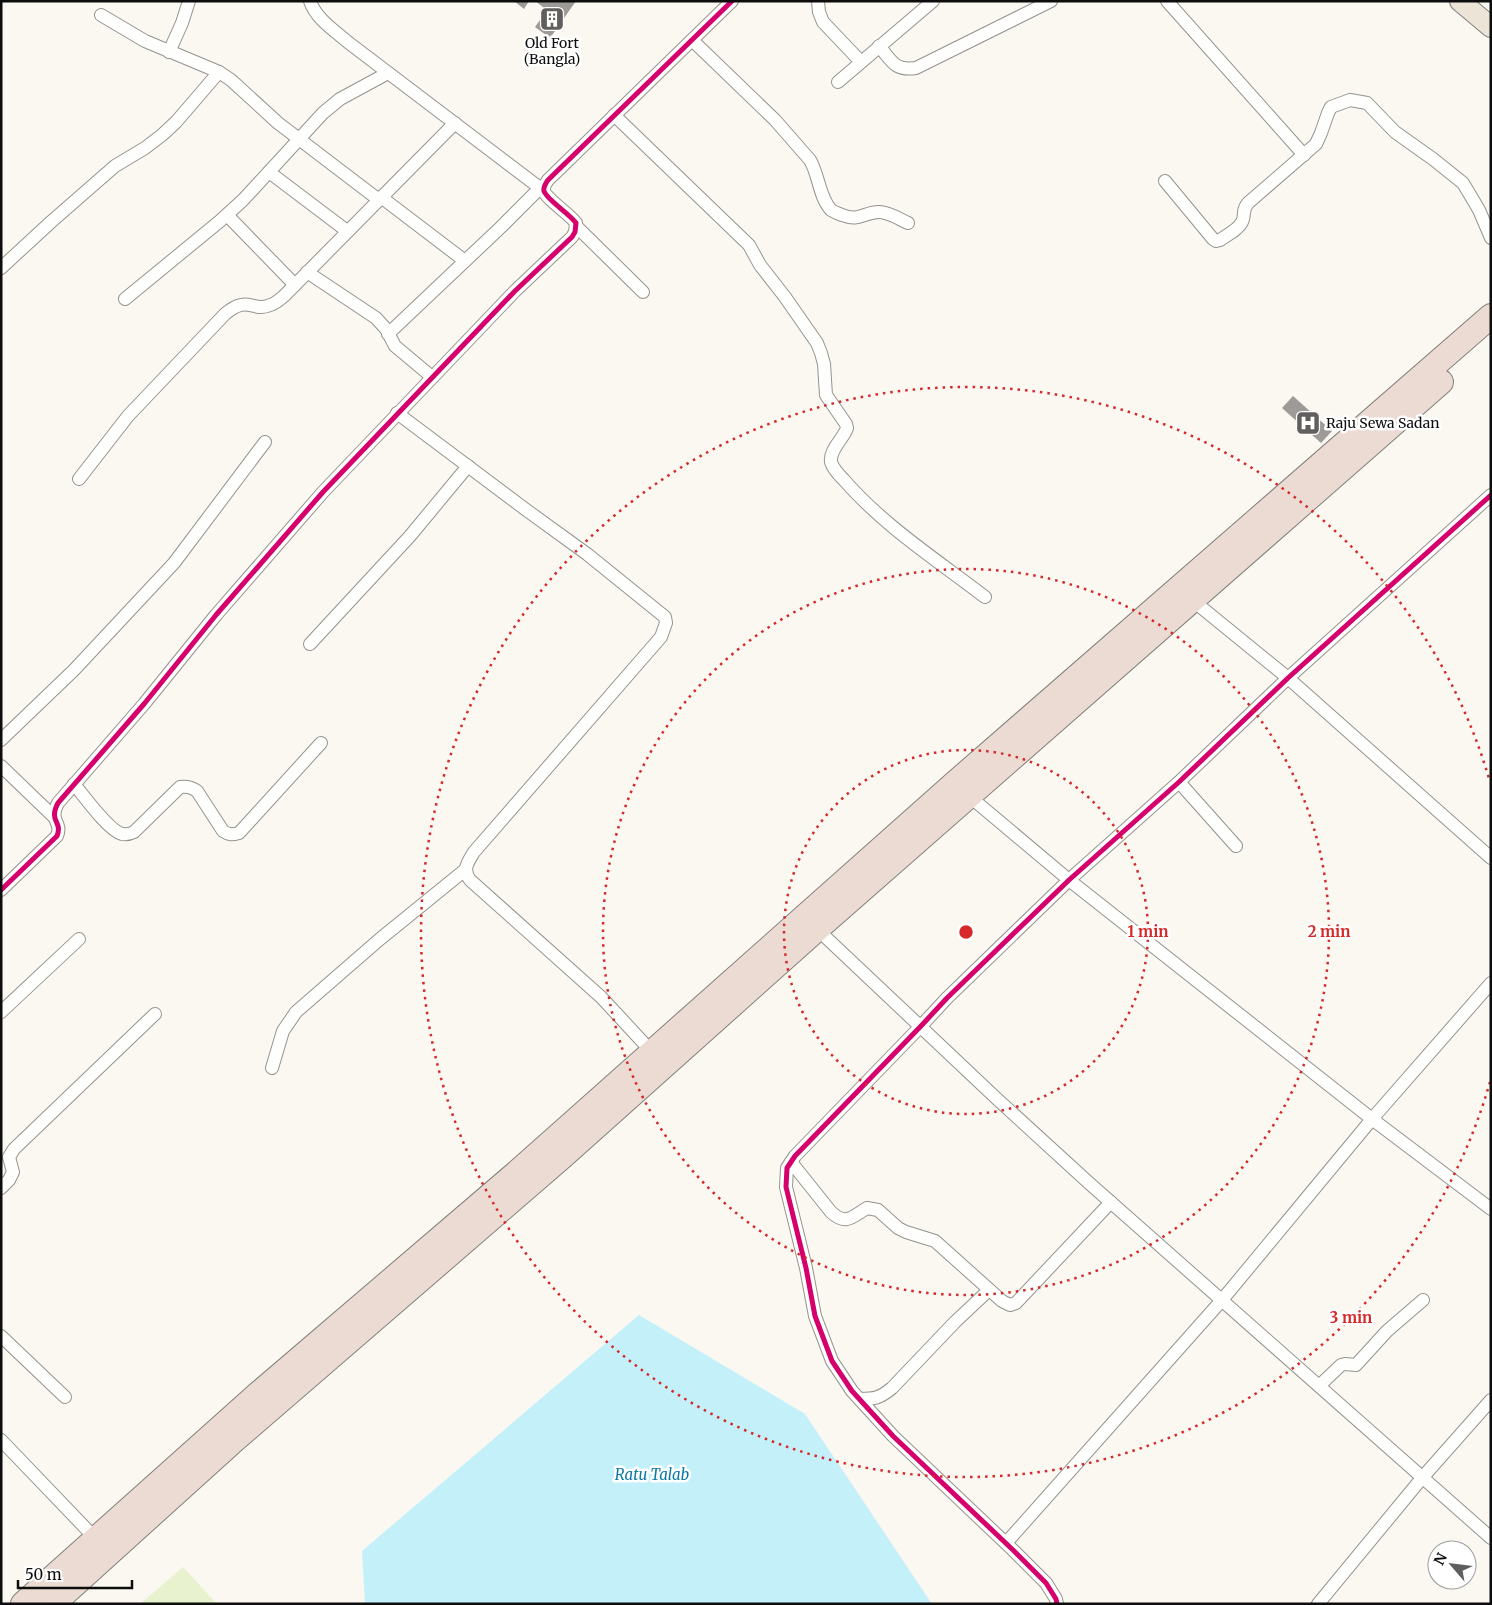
<svg xmlns="http://www.w3.org/2000/svg" width="1492" height="1605" font-family="Merriweather,serif">
	<rect width="100%" height="100%" fill="#fbf8f2"/>
	<!-- green -->
	<polygon fill="#e9f2cf" points="183,1567 217,1604 140,1604"/>
	<!-- water -->
	<polygon fill="#c4f0fa" points="639,1315 805,1414 932,1604 365,1604 362,1551"/>
	<!-- building -->
	<g fill="#9e9a97">
		<polygon points="514,1 529,1 524,9"/>
		<polygon points="535,1 576,1 550,38 535,27 547,10"/>
		<polygon points="1293,396 1332,431 1321,443 1282,408"/>
	</g>
	<g fill="none" stroke-linecap="round" stroke-linejoin="round">
		<defs>
			<g id="street">
				<path d="M 310,1 C 316,19 335,31 349,43 L 544,191"/>
				<polyline points="818,1 819,12 823,22 861,62"/>
				<polyline points="1167,1 1304,155"/>
				<polyline points="101,15 145,41 219,72 231,80 278,123 379,200"/>
				<path d="M 692,40 L 775,120 L 810,160 C 819,175 819,197 831,210 C 834,212 839,214 842,215 C 860,222 864,212 879,212 C 889,212 899,219 908,223"/>
				<path d="M 879,46 C 892,61 894,71 916,68 L 1051,1"/>
				<polyline points="169,52 182,23 189,1"/>
				<polyline points="838,82 933,1"/>
				<path d="M 614,115 L 749,245 L 760,265 L 785,297 L 817,343 L 821,353 L 824,364 L 826,395 L 846,424 L 847,428 C 844,438 829,450 831,462 C 833,469 839,475 844,480 C 884,526 937,560 985,597"/>
				<polyline points="269,172 347,231"/>
				<path d="M 1165,181 L 1213,239 L 1216,241 L 1220,240 C 1227,235 1238,230 1242,222 C 1246,215 1241,211 1248,203 L 1316,144 L 1321,133 L 1328,113 L 1331,107 L 1350,100 L 1367,103 L 1395,132 L 1433,159 L 1463,183 L 1479,210 L 1491,238"/>
				<polyline points="381,197 465,261"/>
				<polyline points="227,215 295,285"/>
				<polyline points="577,227 643,292"/>
				<polyline points="1,268 52,221 115,166 145,148 162,135 176,122 219,72"/>
				<polyline points="307,272 376,318 386,329 395,346 432,377"/>
				<polyline points="125,299 220,221 243,200 323,113 340,99 388,73"/>
				<polyline points="388,334 501,227 540,188"/>
				<path d="M 397,413 L 529,512 L 587,554 L 665,617 L 666,623 L 661,637 L 474,852 C 468,862 462,869 470,880 L 601,997 L 652,1052"/>
				<path d="M 79,479 L 128,416 L 225,314 C 248,294 253,313 270,305 C 275,304 280,299 284,296 L 455,123"/>
				<polyline points="1191,599 1288,678 1491,858"/>
				<polyline points="310,644 410,536 468,466"/>
				<polyline points="1,740 74,670 174,563 265,442"/>
				<polyline points="1,766 53,816"/>
				<polyline points="1179,782 1236,846"/>
				<path d="M 74,784 C 84,796 108,830 122,834 C 127,835 130,834 134,832 L 180,787 C 187,786 191,787 197,791 L 223,831 C 229,835 232,835 239,833 L 321,743"/>
				<polyline points="969,796 1069,880 1372,1119 1491,1209"/>
				<path d="M 1,890 L 57,836 C 63,821 48,822 58,803 L 144,704 L 216,615 L 323,492 L 515,291 L 572,237 L 575,232 L 576,223 C 570,214 547,200 544,191 C 543,187 546,183 548,180 L 732,1"/>
				<polyline points="817,929 996,1098 1089,1183 1491,1538"/>
				<polyline points="1,1012 79,939"/>
				<polyline points="272,1068 283,1031 296,1012 380,939 465,870"/>
				<path d="M 791,1162 L 831,1212 C 846,1226 852,1217 867,1208 L 878,1210 L 898,1228 L 906,1232 L 935,1241 L 1002,1301 L 1010,1305 L 1016,1303 L 1111,1202"/>
				<polyline points="1,1188 9,1180 13,1172 9,1157 14,1149 155,1014"/>
				<polyline points="1,1336 65,1397"/>
				<polyline points="1319,1386 1341,1365 1345,1364 1356,1365 1387,1331 1423,1300"/>
				<path d="M 860,1399 C 875,1399 880,1398 892,1388 L 955,1322 L 989,1290"/>
				<polyline points="1,1440 95,1538"/>
				<polyline points="1006,1543 1222,1300 1372,1119 1491,983"/>
				<polyline points="1057,1604 1056,1599 1046,1583 1013,1550 893,1436 852,1391 832,1361 815,1316 806,1268 786,1187 787,1168 795,1156 921,1026 947,998 1069,880 1179,782 1288,678 1491,495"/>
				<polyline points="1318,1604 1422,1478 1491,1400"/>
			</g>
			<polyline id="primary" points="1460,1 1491,27"/>
			<g id="highway">
				<polyline points="23,1604 258,1394 514,1175 955,783 1491,316"/>
				<polyline points="53,1604 231,1443 562,1157 817,929 1441,382"/>
			</g>
		</defs>
		<!-- street casing -->
		<use href="#street" stroke="#949390" stroke-width="14"/>
		<!-- primary casing -->
		<use href="#primary" stroke="#81807d" stroke-width="22"/>
		<!-- highway casing -->
		<use href="#highway" stroke="#81807d" stroke-width="26"/>
		<!-- street -->
		<use href="#street" stroke="#fefefd" stroke-width="12"/>
		<!-- primary -->
		<use href="#primary" stroke="#ede4d8" stroke-width="20"/>
		<!-- highway -->
		<use href="#highway" stroke="#ebdbd3" stroke-width="24"/>
		<defs>
			<g id="cycleway">
				<path d="M 1,890 L 57,836 C 63,821 48,822 58,803 L 144,704 L 216,615 L 323,492 L 515,291 L 572,237 L 575,232 L 576,223 C 570,214 547,200 544,191 C 543,187 546,183 548,180 L 732,1"/>
				<polyline points="1057,1604 1056,1599 1046,1583 1013,1550 893,1436 852,1391 832,1361 815,1316 806,1268 786,1187 787,1168 795,1156 921,1026 947,998 1069,880 1179,782 1288,678 1491,495"/>
			</g>
		</defs>
		<!-- cycleway casing -->
		<use href="#cycleway" stroke="#fff" stroke-width="8"/>
		<!-- cycleway -->
		<use href="#cycleway" stroke="#d6006c" stroke-width="5"/>
	</g>
	<!-- distance rings -->
	<g fill="none" stroke="#d62828" stroke-width="2.5" stroke-dasharray="2.5 5">
		<circle cx="966" cy="932" r="182"/>
		<circle cx="966" cy="932" r="363"/>
		<path d="M1490 1082A545 545 0 1 1 1490 782"/>
	</g>
	<!-- icons -->
	<defs>
		<symbol id="building-square" viewBox="-11 -11 22 22"><rect x="-9" y="-9" width="18" height="18" rx="4" fill="#605f5d" stroke="#fff"/><path d="M-4-6H4V6H1V3H-1V6H-4ZM-2.5-4.3h1.7v1.8h-1.7ZM.8-4.3h1.7v1.8H.8ZM-2.5-1h1.7V.8h-1.7ZM.8-1h1.7V.8H.8Z" fill="#fff"/></symbol>
		<symbol id="hospital-square" viewBox="-11 -11 22 22"><rect x="-9" y="-9" width="18" height="18" rx="4" fill="#605f5d" stroke="#fff"/><path d="M-5-5h3v3.5h4V-5h3V5h-3V1.5h-4V5h-3Z" fill="#fff"/></symbol>
	</defs>
	<g fill-rule="evenodd">
		<use href="#building-square" x="538" y="5" width="28" height="28"/>
		<use href="#hospital-square" x="1294" y="409" width="28" height="28"/>
	</g>
	<g text-anchor="middle" dominant-baseline="central" stroke-width="5" stroke-linejoin="round" paint-order="stroke">
		<!-- poi labels -->
		<g font-size="14" fill="#0d0d0d" stroke="#fff">
			<text x="552" y="43">Old Fort<tspan x="552" dy="16">(Bangla)</tspan></text>
			<text x="1326" y="423" text-anchor="start">Raju Sewa Sadan</text>
		</g>
		<!-- water labels -->
		<g font-size="15" font-style="italic" fill="#097aa5" stroke="#fff">
			<text x="652" y="1474">Ratu Talab</text>
		</g>
	</g>
	<circle cx="966" cy="932" r="8" fill="#d62828" stroke="#fff" stroke-width="2.5"/>
	<g font-size="15" text-anchor="middle" font-weight="bold" fill="#d62828" stroke="#fff" stroke-width="5" stroke-linejoin="round" paint-order="stroke">
		<text x="1148" y="937">1 min</text>
		<text x="1329" y="937">2 min</text>
		<text x="1351" y="1323">3 min</text>
	</g>
	<!-- border -->
	<rect width="1492" height="1605" fill="none" stroke="#0d0d0d" stroke-width="5"/>
	<!-- north arrow -->
	<g transform="translate(1452 1565) rotate(298)"><circle r="24" fill="#ffffff" stroke="#9e9e9e"/>
	<path d="M0-4L9 19L0 12L-9 19Z" fill="#605f5d"/>
	<text y="-8" font-size="14" font-weight="bold" text-anchor="middle" fill="#0d0d0d">N</text>
	</g>
	<!-- scale -->
	<path d="M18 1580v8h114v-8" fill="none" stroke="#0d0d0d" stroke-width="2.5"/>
	<text x="25" y="1580" font-size="15" fill="#0d0d0d" stroke="#ffffff" stroke-width="4" paint-order="stroke">50 m</text>
</svg>
